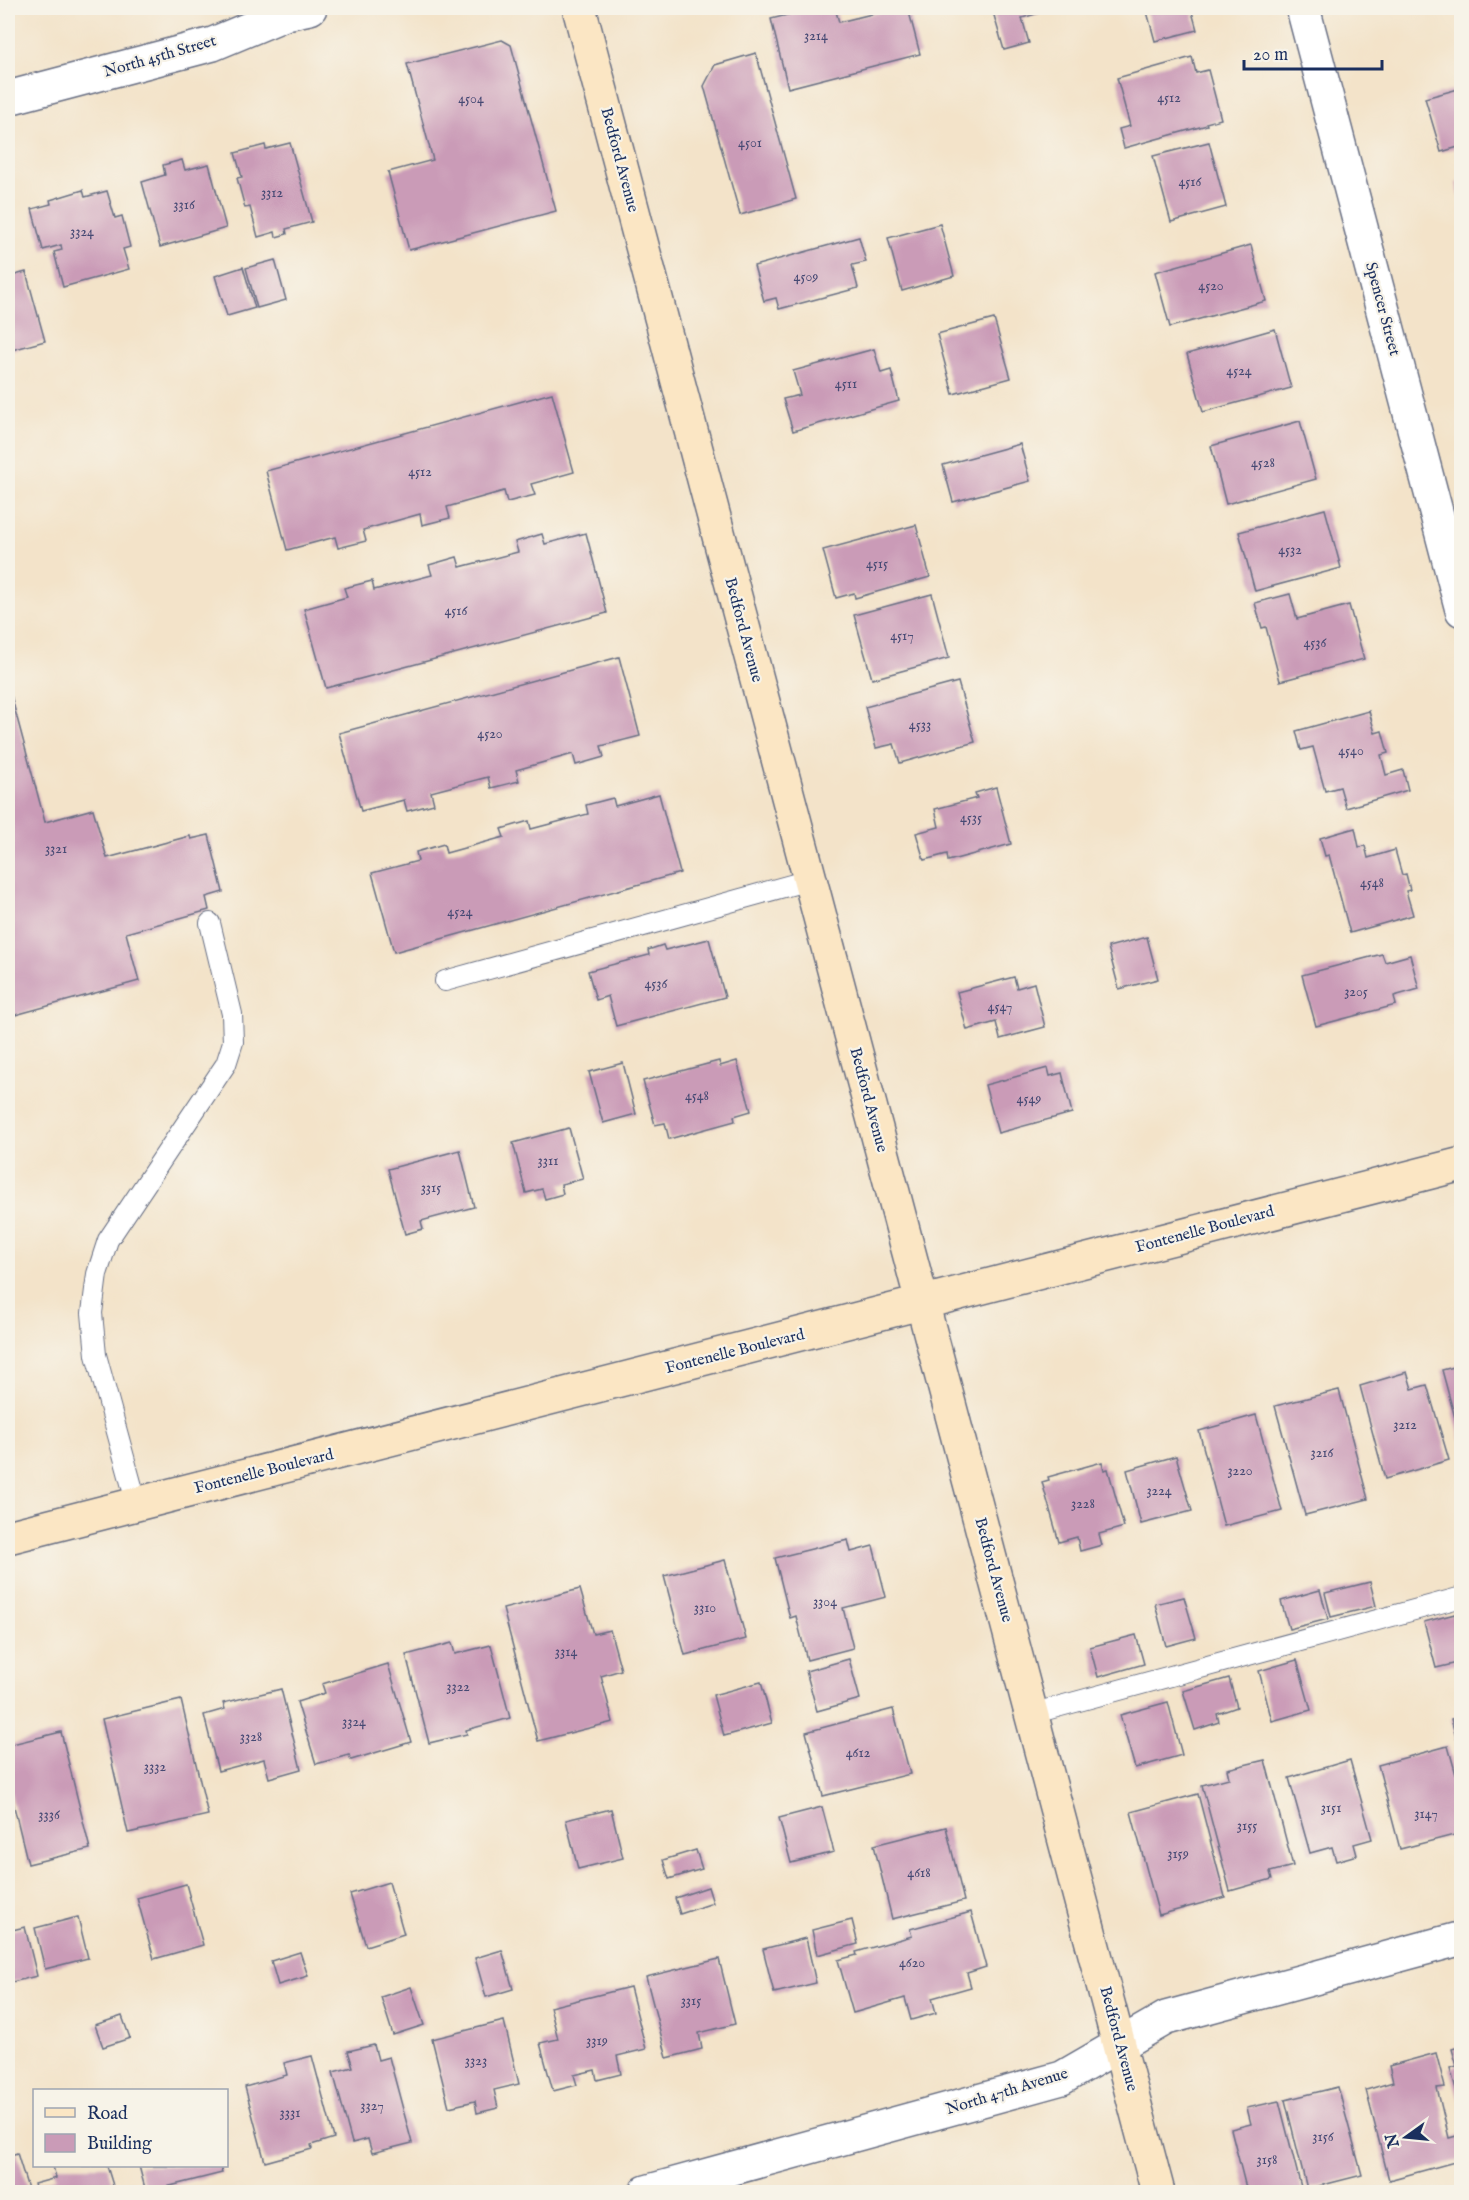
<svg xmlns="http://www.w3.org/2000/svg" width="1469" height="2200" font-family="'IM FELL English',serif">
	<rect width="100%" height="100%" fill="#f7f3e8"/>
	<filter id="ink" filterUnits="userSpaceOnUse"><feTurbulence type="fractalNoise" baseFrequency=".0167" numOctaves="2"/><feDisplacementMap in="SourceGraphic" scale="12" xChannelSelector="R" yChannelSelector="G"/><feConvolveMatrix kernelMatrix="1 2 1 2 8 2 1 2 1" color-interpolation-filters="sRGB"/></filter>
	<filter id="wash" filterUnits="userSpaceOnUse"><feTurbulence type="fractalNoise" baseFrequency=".008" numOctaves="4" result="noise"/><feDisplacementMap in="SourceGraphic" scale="24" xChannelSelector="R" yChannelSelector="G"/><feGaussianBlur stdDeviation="1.35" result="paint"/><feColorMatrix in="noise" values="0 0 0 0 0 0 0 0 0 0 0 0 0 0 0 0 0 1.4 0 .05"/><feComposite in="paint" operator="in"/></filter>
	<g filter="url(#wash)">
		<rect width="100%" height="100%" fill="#f3e3c9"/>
		<g id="blocks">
			<!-- building -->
			<g fill="#ca9bb7">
				<polygon points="815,8 835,8 839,22 896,8 908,8 920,54 788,88 771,19"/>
				<polygon points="1008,8 1056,8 1022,18 1029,43 1004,50 993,12"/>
				<polygon points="1146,8 1191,8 1197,30 1155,41"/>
				<polygon points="502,40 511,45 556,211 409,250 388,172 433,160 407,64"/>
				<polygon points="756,53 796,199 740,215 704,86 715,65"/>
				<polygon points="1192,57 1196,73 1208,70 1221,119 1206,123 1207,125 1124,148 1119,129 1130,126 1117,78"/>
				<polygon points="1462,88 1462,146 1441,152 1425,98"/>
				<polygon points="1209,142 1226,207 1171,222 1153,156"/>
				<polygon points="290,143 312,222 286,229 287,234 276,237 275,232 258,237 250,207 245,208 237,178 242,177 235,153 265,145 266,149"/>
				<polygon points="182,160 185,170 209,164 226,228 160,247 142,182 165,175 163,165"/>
				<polygon points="1462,182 1462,201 1461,201 1456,183"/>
				<polygon points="83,190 85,197 107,191 115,218 122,216 130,247 123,249 129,269 63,287 54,252 62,250 61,245 43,250 32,209 51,204 50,200"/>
				<polygon points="940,224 954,276 902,291 888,238"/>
				<polygon points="859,237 866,262 852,265 858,288 779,309 776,298 764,301 754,266"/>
				<polygon points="1251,245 1266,301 1170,327 1155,272"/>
				<polygon points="275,260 286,300 257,308 246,268"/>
				<polygon points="243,267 255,308 227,316 215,276"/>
				<polygon points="26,272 45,341 8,351 8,277"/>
				<polygon points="994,319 1011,378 953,394 937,334"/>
				<polygon points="1275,329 1291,388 1203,412 1187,354"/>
				<polygon points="874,349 881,373 891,370 899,401 793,431 783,399 800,395 793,371"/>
				<polygon points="552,393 574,472 531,484 535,495 507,502 504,491 447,507 450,518 422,525 420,514 363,530 366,541 338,548 335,537 287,550 266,471"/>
				<polygon points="1300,421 1316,479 1226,504 1211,446"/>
				<polygon points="1020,444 1030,481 953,502 943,465"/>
				<polygon points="1325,509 1341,568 1255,591 1239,532"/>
				<polygon points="916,525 930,577 855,598 854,593 836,598 823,550"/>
				<polygon points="586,533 607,613 326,688 304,609 347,597 344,588 372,581 374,590 432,575 429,565 457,557 460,567 518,552 515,542 542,534 545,544"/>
				<polygon points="932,594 949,658 872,679 854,615"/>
				<polygon points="1290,594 1297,619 1349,605 1364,659 1280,681 1266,627 1262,628 1255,603"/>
				<polygon points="619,657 640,736 601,746 604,757 576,765 573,754 516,770 519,781 491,788 488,777 431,792 434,804 407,811 404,800 361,811 339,733"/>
				<polygon points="958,682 975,742 900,763 894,744 876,748 865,707"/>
				<polygon points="8,684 45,822 93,809 107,858 190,836 191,839 209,835 223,892 206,897 209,910 126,933 139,981 8,1017"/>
				<polygon points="1369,711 1375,733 1382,731 1388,753 1381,755 1386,775 1403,770 1408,790 1346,808 1340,787 1325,791 1313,747 1301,750 1296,731"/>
				<polygon points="996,787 1011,844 948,861 947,854 924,860 916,833 939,827 935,809 977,798 975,793"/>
				<polygon points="659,794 680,873 394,952 372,873 418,861 416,852 444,844 446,853 504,837 501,829 529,821 531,829 588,814 586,805 613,798 615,806"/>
				<polygon points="1355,828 1359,847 1365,846 1368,858 1395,850 1402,875 1406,874 1410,890 1406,891 1413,915 1350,933 1329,855 1325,856 1320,838"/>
				<polygon points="1147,937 1158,979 1119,989 1108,947"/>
				<polygon points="709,939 725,997 616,1026 608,996 596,1000 588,971 649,955 648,950 663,945 665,950"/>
				<polygon points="1382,954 1385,962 1410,955 1419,989 1394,996 1396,1005 1316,1026 1302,975"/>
				<polygon points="1014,977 1017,988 1034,983 1045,1027 1000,1039 996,1022 967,1030 957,992"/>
				<polygon points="719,1061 720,1066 737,1061 751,1111 734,1116 735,1121 669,1139 665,1123 655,1125 643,1081"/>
				<polygon points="623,1063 636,1114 603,1123 589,1072"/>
				<polygon points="1048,1068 1050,1076 1062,1073 1072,1113 998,1133 985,1085"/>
				<polygon points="569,1128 583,1179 561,1184 563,1194 545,1199 542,1189 526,1193 513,1143"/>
				<polygon points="460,1150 474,1207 421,1221 423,1229 405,1234 388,1169"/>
				<polygon points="1462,1365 1462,1440 1461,1440 1442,1370"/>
				<polygon points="1407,1372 1412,1389 1427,1385 1449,1460 1385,1479 1360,1386"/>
				<polygon points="1339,1390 1368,1499 1305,1515 1275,1406"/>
				<polygon points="1256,1415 1282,1511 1224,1526 1199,1431"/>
				<polygon points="1176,1456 1192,1511 1141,1524 1127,1470"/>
				<polygon points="1102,1462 1104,1470 1108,1469 1124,1527 1099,1534 1102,1545 1080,1551 1077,1537 1059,1542 1042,1482 1049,1480 1048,1477"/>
				<polygon points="848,1540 851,1552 873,1546 886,1597 843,1608 853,1648 807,1660 796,1616 790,1618 775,1558"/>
				<polygon points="725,1560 746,1639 685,1655 664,1576"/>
				<polygon points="1370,1582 1376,1606 1331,1617 1325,1593"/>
				<polygon points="580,1589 593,1634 610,1630 621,1670 601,1676 613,1722 538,1741 503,1609"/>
				<polygon points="1320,1590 1328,1619 1289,1629 1281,1601"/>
				<polygon points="1184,1597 1196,1638 1166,1646 1155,1604"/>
				<polygon points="1455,1614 1462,1638 1462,1662 1436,1668 1424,1622"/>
				<polygon points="1136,1635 1144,1664 1098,1677 1090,1647"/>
				<polygon points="452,1643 455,1654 491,1645 510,1718 466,1730 467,1734 429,1743 406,1655"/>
				<polygon points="849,1659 860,1699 817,1711 806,1671"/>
				<polygon points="1297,1660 1311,1710 1272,1721 1259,1671"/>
				<polygon points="388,1664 411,1742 351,1760 349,1755 316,1764 297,1702 325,1693 322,1684"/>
				<polygon points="1229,1678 1237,1707 1217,1714 1219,1722 1195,1730 1183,1691"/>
				<polygon points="761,1682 772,1723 724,1736 713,1695"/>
				<polygon points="281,1689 301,1769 269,1778 264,1759 218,1771 204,1715 225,1709 223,1703"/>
				<polygon points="181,1700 208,1815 128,1833 102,1719"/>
				<polygon points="1168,1702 1182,1755 1135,1768 1120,1715"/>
				<polygon points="893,1709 910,1774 823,1796 806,1732"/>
				<polygon points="1462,1716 1462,1755 1461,1755 1451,1719"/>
				<polygon points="61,1732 90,1849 28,1864 8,1782 8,1745"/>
				<polygon points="1448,1746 1462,1796 1462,1833 1400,1849 1378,1765"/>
				<polygon points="1265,1760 1293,1866 1270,1872 1272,1879 1230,1891 1202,1785 1229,1778 1227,1769"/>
				<polygon points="1350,1760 1372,1839 1354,1844 1357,1855 1336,1861 1332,1847 1310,1853 1289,1778"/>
				<polygon points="1198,1794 1225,1897 1159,1915 1131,1812"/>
				<polygon points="822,1807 834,1852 791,1863 779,1818"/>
				<polygon points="611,1809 623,1858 578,1869 566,1820"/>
				<polygon points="946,1827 964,1901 892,1919 874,1845"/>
				<polygon points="696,1850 702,1869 669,1879 663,1860"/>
				<polygon points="389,1882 404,1934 366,1946 350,1894"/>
				<polygon points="186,1884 203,1945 154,1959 137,1898"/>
				<polygon points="708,1887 713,1903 680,1914 675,1898"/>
				<polygon points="971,1912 986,1967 967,1973 971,1987 932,1998 936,2013 911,2020 905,1998 853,2013 838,1960 857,1955 856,1952 912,1936 910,1929"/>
				<polygon points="78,1917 88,1958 45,1969 35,1928"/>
				<polygon points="852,1920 858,1944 817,1955 812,1930"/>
				<polygon points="25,1927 37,1976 8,1983 8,1931"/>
				<polygon points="806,1938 816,1983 774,1993 763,1949"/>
				<polygon points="502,1950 513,1989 486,1997 475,1958"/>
				<polygon points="300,1952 308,1976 278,1985 271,1961"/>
				<polygon points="719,1959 735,2024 699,2033 702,2049 667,2058 646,1977"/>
				<polygon points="411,1987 424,2025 393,2035 381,1997"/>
				<polygon points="630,1987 646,2049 617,2056 621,2074 597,2080 595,2070 574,2075 577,2085 553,2091 540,2043 558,2039 550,2007"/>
				<polygon points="122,2016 130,2038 103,2047 95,2025"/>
				<polygon points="504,2021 519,2084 494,2090 498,2108 477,2113 475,2101 449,2107 432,2039"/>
				<polygon points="374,2045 378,2060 389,2057 412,2143 372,2153 368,2139 352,2143 333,2072 353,2067 348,2051"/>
				<polygon points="1462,2046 1462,2106 1461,2106 1450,2068 1457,2066 1452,2049"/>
				<polygon points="1436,2053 1445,2087 1437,2088 1449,2138 1460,2135 1462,2160 1389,2180 1366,2090 1393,2082 1389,2066"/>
				<polygon points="312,2056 334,2138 311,2145 312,2149 265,2162 245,2087 287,2075 284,2063"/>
				<polygon points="1338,2087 1362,2175 1307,2189 1285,2100"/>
				<polygon points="1279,2101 1302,2191 1295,2192 1247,2192 1231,2129 1251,2124 1247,2108"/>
				<polygon points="17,2153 29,2192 8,2192 8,2156"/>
				<polygon points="53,2166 107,2166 115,2192 36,2192 34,2184 56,2178"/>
				<polygon points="139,2166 220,2166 222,2173 146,2192"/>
			</g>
		</g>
	</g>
	<g filter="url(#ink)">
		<use href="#blocks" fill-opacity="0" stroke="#676e83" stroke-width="1.5"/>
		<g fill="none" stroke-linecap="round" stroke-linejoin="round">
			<defs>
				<g id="lane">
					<polyline points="445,981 809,880"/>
					<polyline points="137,1505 96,1355 92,1313 97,1274 108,1240 226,1064 233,1042 232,1014 210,923"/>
					<polyline points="1031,1714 1462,1597"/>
				</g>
				<g id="street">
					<polyline points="1303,8 1462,610"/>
					<polyline points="8,98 213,44 287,13 310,8"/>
					<polyline points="646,2192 1062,2078 1166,2018 1462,1938"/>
				</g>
				<g id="secondary">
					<polyline points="579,8 1158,2192"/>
					<polyline points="8,1537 1462,1164"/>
				</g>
			</defs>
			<!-- lane casing -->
			<use href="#lane" stroke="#676e83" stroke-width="22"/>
			<!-- street casing -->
			<use href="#street" stroke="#676e83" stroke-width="36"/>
			<!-- secondary casing -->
			<use href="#secondary" stroke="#676e83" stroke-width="36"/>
			<!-- lane -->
			<use href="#lane" stroke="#fff" stroke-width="20"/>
			<!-- street -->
			<use href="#street" stroke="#fff" stroke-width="33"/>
			<!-- secondary -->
			<use href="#secondary" stroke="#fbe6c4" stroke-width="33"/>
		</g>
	</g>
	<g text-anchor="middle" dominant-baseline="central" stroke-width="4.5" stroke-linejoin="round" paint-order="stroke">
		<!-- number labels -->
		<g font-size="14" fill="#474a74">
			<text x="816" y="36">3214</text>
			<text x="1169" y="98">4512</text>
			<text x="471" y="99">4504</text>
			<text x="750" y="143">4501</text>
			<text x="1190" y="182">4516</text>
			<text x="272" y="193">3312</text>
			<text x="184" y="205">3316</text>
			<text x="82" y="232">3324</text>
			<text x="806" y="277">4509</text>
			<text x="1211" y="286">4520</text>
			<text x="1239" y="371">4524</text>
			<text x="846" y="384">4511</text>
			<text x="1263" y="463">4528</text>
			<text x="420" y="472">4512</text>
			<text x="1290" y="550">4532</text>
			<text x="877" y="564">4515</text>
			<text x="456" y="611">4516</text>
			<text x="902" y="636">4517</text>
			<text x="1315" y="643">4536</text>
			<text x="920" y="725">4533</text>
			<text x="490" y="734">4520</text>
			<text x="1351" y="751">4540</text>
			<text x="971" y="818">4535</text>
			<text x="56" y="849">3321</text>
			<text x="1372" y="883">4548</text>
			<text x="460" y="912">4524</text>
			<text x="656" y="984">4536</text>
			<text x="1356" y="992">3205</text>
			<text x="1000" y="1007">4547</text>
			<text x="697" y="1096">4548</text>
			<text x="1029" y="1099">4549</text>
			<text x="548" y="1161">3311</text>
			<text x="431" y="1188">3315</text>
			<text x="1405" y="1425">3212</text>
			<text x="1322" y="1453">3216</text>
			<text x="1240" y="1471">3220</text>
			<text x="1159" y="1491">3224</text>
			<text x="1083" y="1504">3228</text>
			<text x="825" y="1602">3304</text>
			<text x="705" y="1608">3310</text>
			<text x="566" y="1652">3314</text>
			<text x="458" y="1687">3322</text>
			<text x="354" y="1722">3324</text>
			<text x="251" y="1737">3328</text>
			<text x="858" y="1753">4612</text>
			<text x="155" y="1767">3332</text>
			<text x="1331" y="1808">3151</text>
			<text x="1426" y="1814">3147</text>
			<text x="49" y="1815">3336</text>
			<text x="1247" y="1826">3155</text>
			<text x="1178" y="1854">3159</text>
			<text x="919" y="1873">4618</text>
			<text x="912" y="1963">4620</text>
			<text x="691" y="2001">3315</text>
			<text x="597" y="2041">3319</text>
			<text x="476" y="2061">3323</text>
			<text x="372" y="2106">3327</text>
			<text x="290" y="2113">3331</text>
			<text x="1323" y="2137">3156</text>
			<text x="1267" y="2160">3158</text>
		</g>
		<!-- street labels -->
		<g font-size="16" fill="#1b2f5e" stroke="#f7f3e8">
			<text transform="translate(160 57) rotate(-16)">North 45th Street</text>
			<text transform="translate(619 160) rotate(75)">Bedford Avenue</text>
			<text transform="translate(1382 309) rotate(75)">Spencer Street</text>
			<text transform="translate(743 630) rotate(75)">Bedford Avenue</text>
			<text transform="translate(868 1100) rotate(75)">Bedford Avenue</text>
			<text transform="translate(1205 1230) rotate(-15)">Fontenelle Boulevard</text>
			<text transform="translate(735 1352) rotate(-14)">Fontenelle Boulevard</text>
			<text transform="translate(264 1472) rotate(-14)">Fontenelle Boulevard</text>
			<text transform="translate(993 1570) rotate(75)">Bedford Avenue</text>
			<text transform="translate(1118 2039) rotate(75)">Bedford Avenue</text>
			<text transform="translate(1007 2092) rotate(-17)">North 47th Avenue</text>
		</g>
	</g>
	<!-- margin -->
	<rect width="1469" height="2200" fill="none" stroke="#f7f3e8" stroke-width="30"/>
	<!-- legend -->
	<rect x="33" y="2089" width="195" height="78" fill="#f7f3e8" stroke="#9fa5b1" stroke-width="1.5"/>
	<rect x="45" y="2108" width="30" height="9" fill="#fbe6c4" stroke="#9fa5b1" stroke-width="1.5"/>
	<text x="87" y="2119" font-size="18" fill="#1b2f5e">Road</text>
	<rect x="45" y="2134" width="30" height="18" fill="#ca9bb7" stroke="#9fa5b1" stroke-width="1.5"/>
	<text x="87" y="2149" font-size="18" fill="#1b2f5e">Building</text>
	<!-- north arrow -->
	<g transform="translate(1406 2137) rotate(255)" stroke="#f7f3e8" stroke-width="4.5" paint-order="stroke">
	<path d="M0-4.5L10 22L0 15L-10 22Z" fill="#1b2f5e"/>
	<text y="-9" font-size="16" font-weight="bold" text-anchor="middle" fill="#1b2f5e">N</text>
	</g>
	<!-- scale -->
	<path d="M1244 60v9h138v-9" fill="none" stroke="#1b2f5e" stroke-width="3"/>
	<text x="1253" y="60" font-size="18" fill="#1b2f5e" stroke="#f7f3e8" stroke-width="4.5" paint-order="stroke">20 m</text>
</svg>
